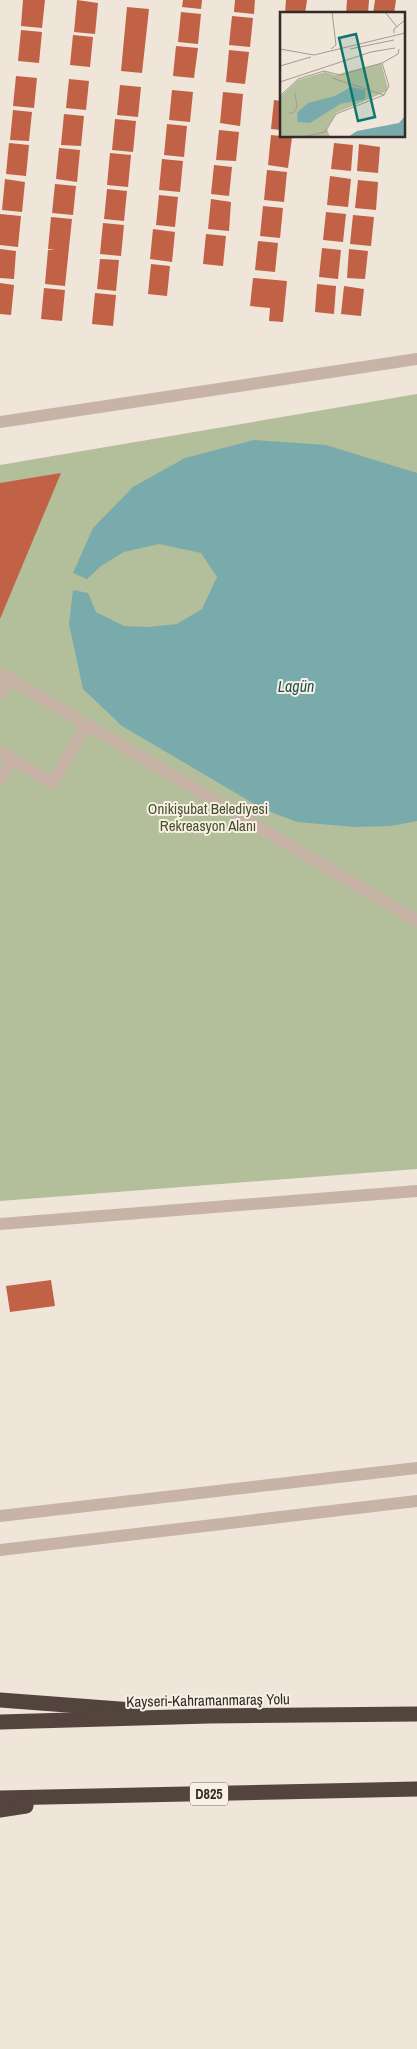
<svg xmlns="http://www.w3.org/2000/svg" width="417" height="2049" font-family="'Archivo Narrow',sans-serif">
	<rect width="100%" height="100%" fill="#f0e5d9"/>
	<!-- green -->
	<polygon fill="#b3be9a" points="417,394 417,1169 0,1201 0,465"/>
	<!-- water -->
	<polygon fill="#79abac" points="254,440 326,445 417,473 417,821 391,826 355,827 297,822 263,809 122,726 83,689 69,624 73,590 88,593 96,612 124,626 147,627 177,624 202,609 217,577 201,553 159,544 124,552 101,566 87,579 73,573 93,528 133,487 185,458"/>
	<!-- building -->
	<g fill="#c16146">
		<polygon points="23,0 45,0 42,28 21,26"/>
		<polygon points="77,0 98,3 95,34 74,32"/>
		<polygon points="183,0 202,0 201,9 182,7"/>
		<polygon points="235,0 255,0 254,14 234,12"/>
		<polygon points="286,0 307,0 305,14 285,14"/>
		<polygon points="347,0 369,0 368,14 346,14"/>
		<polygon points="375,0 396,0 394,14 373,14"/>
		<polygon points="127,7 149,9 142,73 121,71"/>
		<polygon points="181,12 201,14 198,44 178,42"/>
		<polygon points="232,16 253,18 250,47 229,45"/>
		<polygon points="21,30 42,32 39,63 18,61"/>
		<polygon points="73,35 93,37 90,67 70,65"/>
		<polygon points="176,46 198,48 194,78 173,76"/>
		<polygon points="229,50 249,52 245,84 226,82"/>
		<polygon points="16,76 37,78 34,108 13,106"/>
		<polygon points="69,79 89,81 86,110 66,108"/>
		<polygon points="120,85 141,87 138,117 117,115"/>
		<polygon points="172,90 193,92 190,122 169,120"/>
		<polygon points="223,92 243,94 240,126 220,123"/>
		<polygon points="274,100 281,101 281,130 271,129"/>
		<polygon points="13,110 32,112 29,141 10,140"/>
		<polygon points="64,114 84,116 81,146 61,145"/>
		<polygon points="115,119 136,121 133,152 112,150"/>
		<polygon points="167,124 187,126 184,157 164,155"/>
		<polygon points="219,130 239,132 236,161 216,160"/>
		<polygon points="271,135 292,137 288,168 268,165"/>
		<polygon points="9,143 29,145 26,176 6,174"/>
		<polygon points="334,143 353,145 351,171 331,169"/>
		<polygon points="359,144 380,147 378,173 357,171"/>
		<polygon points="59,148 80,150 77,182 56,179"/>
		<polygon points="110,153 131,155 128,187 107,185"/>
		<polygon points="162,159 183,161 180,192 159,190"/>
		<polygon points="214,165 232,167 229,196 211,194"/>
		<polygon points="267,170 287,172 284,202 264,200"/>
		<polygon points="330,176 351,179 348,207 327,205"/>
		<polygon points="5,179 25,182 22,212 2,210"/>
		<polygon points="358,180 378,182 376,210 355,208"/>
		<polygon points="55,184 76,186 73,215 52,213"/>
		<polygon points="107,189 127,191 124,221 104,219"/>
		<polygon points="159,195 178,197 175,227 156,225"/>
		<polygon points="211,199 231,202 229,231 208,229"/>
		<polygon points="263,206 283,208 280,238 260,236"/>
		<polygon points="326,212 346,214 343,242 323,240"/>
		<polygon points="0,214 21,216 18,247 0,245"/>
		<polygon points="353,215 374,217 371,246 350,244"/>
		<polygon points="51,217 72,219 65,286 45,284 48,250 55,250 48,249"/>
		<polygon points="103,223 124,225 121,256 100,254"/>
		<polygon points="153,229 175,232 172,262 150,259"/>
		<polygon points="206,234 226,236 223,266 203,264"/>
		<polygon points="258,241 278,243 275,272 255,270"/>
		<polygon points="322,248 341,250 338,279 319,277"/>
		<polygon points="0,249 16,251 14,279 0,278"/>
		<polygon points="349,249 368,251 365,279 347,278"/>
		<polygon points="100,259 119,260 116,291 97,289"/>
		<polygon points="151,264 170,266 167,296 148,294"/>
		<polygon points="253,278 287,281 283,322 269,321 270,308 250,306"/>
		<polygon points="0,283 14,285 11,315 0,314"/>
		<polygon points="317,284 336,286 334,314 315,312"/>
		<polygon points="344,286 364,289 361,316 341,314"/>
		<polygon points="44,288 65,290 62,321 41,319"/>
		<polygon points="95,293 116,295 113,326 92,324"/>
		<polygon points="61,473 0,619 0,483"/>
		<polygon points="51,1280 55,1306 10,1312 6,1286"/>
	</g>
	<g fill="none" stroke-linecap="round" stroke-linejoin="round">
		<!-- minor -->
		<g stroke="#c7b4a6" stroke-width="12">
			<polyline points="0,422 417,359"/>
			<polyline points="0,673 417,921"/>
			<polyline points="0,694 10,678"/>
			<polyline points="0,752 52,783 87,724"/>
			<polyline points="0,780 12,759"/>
			<polyline points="0,1224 417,1191"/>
			<polyline points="0,1516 417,1468"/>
			<polyline points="0,1550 417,1501"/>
		</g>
		<!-- highway -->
		<g stroke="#54443e" stroke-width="15">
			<polyline points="0,1700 133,1710"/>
			<polyline points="0,1722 209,1716 417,1714"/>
			<polyline points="0,1798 417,1789"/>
			<polyline points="0,1810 26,1806"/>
		</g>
	</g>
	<g text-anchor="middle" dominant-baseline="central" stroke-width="4" stroke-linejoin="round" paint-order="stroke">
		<!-- shield labels -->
		<rect fill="#f8efe5" stroke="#6f655f" stroke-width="1" x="190" y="1782.5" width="38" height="23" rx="4"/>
		<g font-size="14" font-weight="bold" fill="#342a26">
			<text x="209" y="1794">D825</text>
		</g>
		<!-- park labels -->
		<g font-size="15" fill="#44512b" stroke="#f8efe5">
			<text x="208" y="808">Onikişubat Belediyesi<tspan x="208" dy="17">Rekreasyon Alanı</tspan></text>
		</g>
		<!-- street labels -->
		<g font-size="15" fill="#342a26" stroke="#f8efe5">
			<text transform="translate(208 1700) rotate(-1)">Kayseri-Kahramanmaraş Yolu</text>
		</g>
		<!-- water labels -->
		<g font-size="16" font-style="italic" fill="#1e5153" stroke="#f8efe5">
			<text x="296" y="686">Lagün</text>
		</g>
	</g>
	<!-- overview -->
	<g transform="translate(280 12)">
		<rect width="125" height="125" fill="#f0e5d9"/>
		<path d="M 101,51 L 108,76 L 105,80 L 56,101 L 47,117 L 50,125 L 0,125 L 0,85 L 18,68 L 45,60 L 55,63 Z" fill="#b3be9a"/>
		<path d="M 71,75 L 85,78 L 85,87 L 60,92 L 30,111 L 18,110 L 17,101 L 28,91 L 55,84 ZM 125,104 L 125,125 L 68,125 L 77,119 L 119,111 Z" fill="#79abac"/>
		<path fill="none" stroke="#a59a91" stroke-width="1" d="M 105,0 L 117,15M 114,21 L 114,17 L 125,8M 0,37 L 34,43 L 125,21M 51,37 L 56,33 L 52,0M 70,37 L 114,28M 0,54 L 31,45M 52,66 L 104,83M 0,70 L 91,40 L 115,36M 0,84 L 18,67 L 44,59 L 60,63 L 102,51 L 118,42 L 119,37M 9,101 L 13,101 L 17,95 L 15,81M 23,125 L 45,120 L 56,102 L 104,83 L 109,74 L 102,51"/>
		<path fill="#0f766e" fill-opacity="0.15" stroke="#0f766e" stroke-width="2.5" d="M 76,22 L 95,105 L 78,109 L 59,26 Z"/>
		<rect width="125" height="125" fill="none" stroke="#342a26" stroke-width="2.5"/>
	</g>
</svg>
